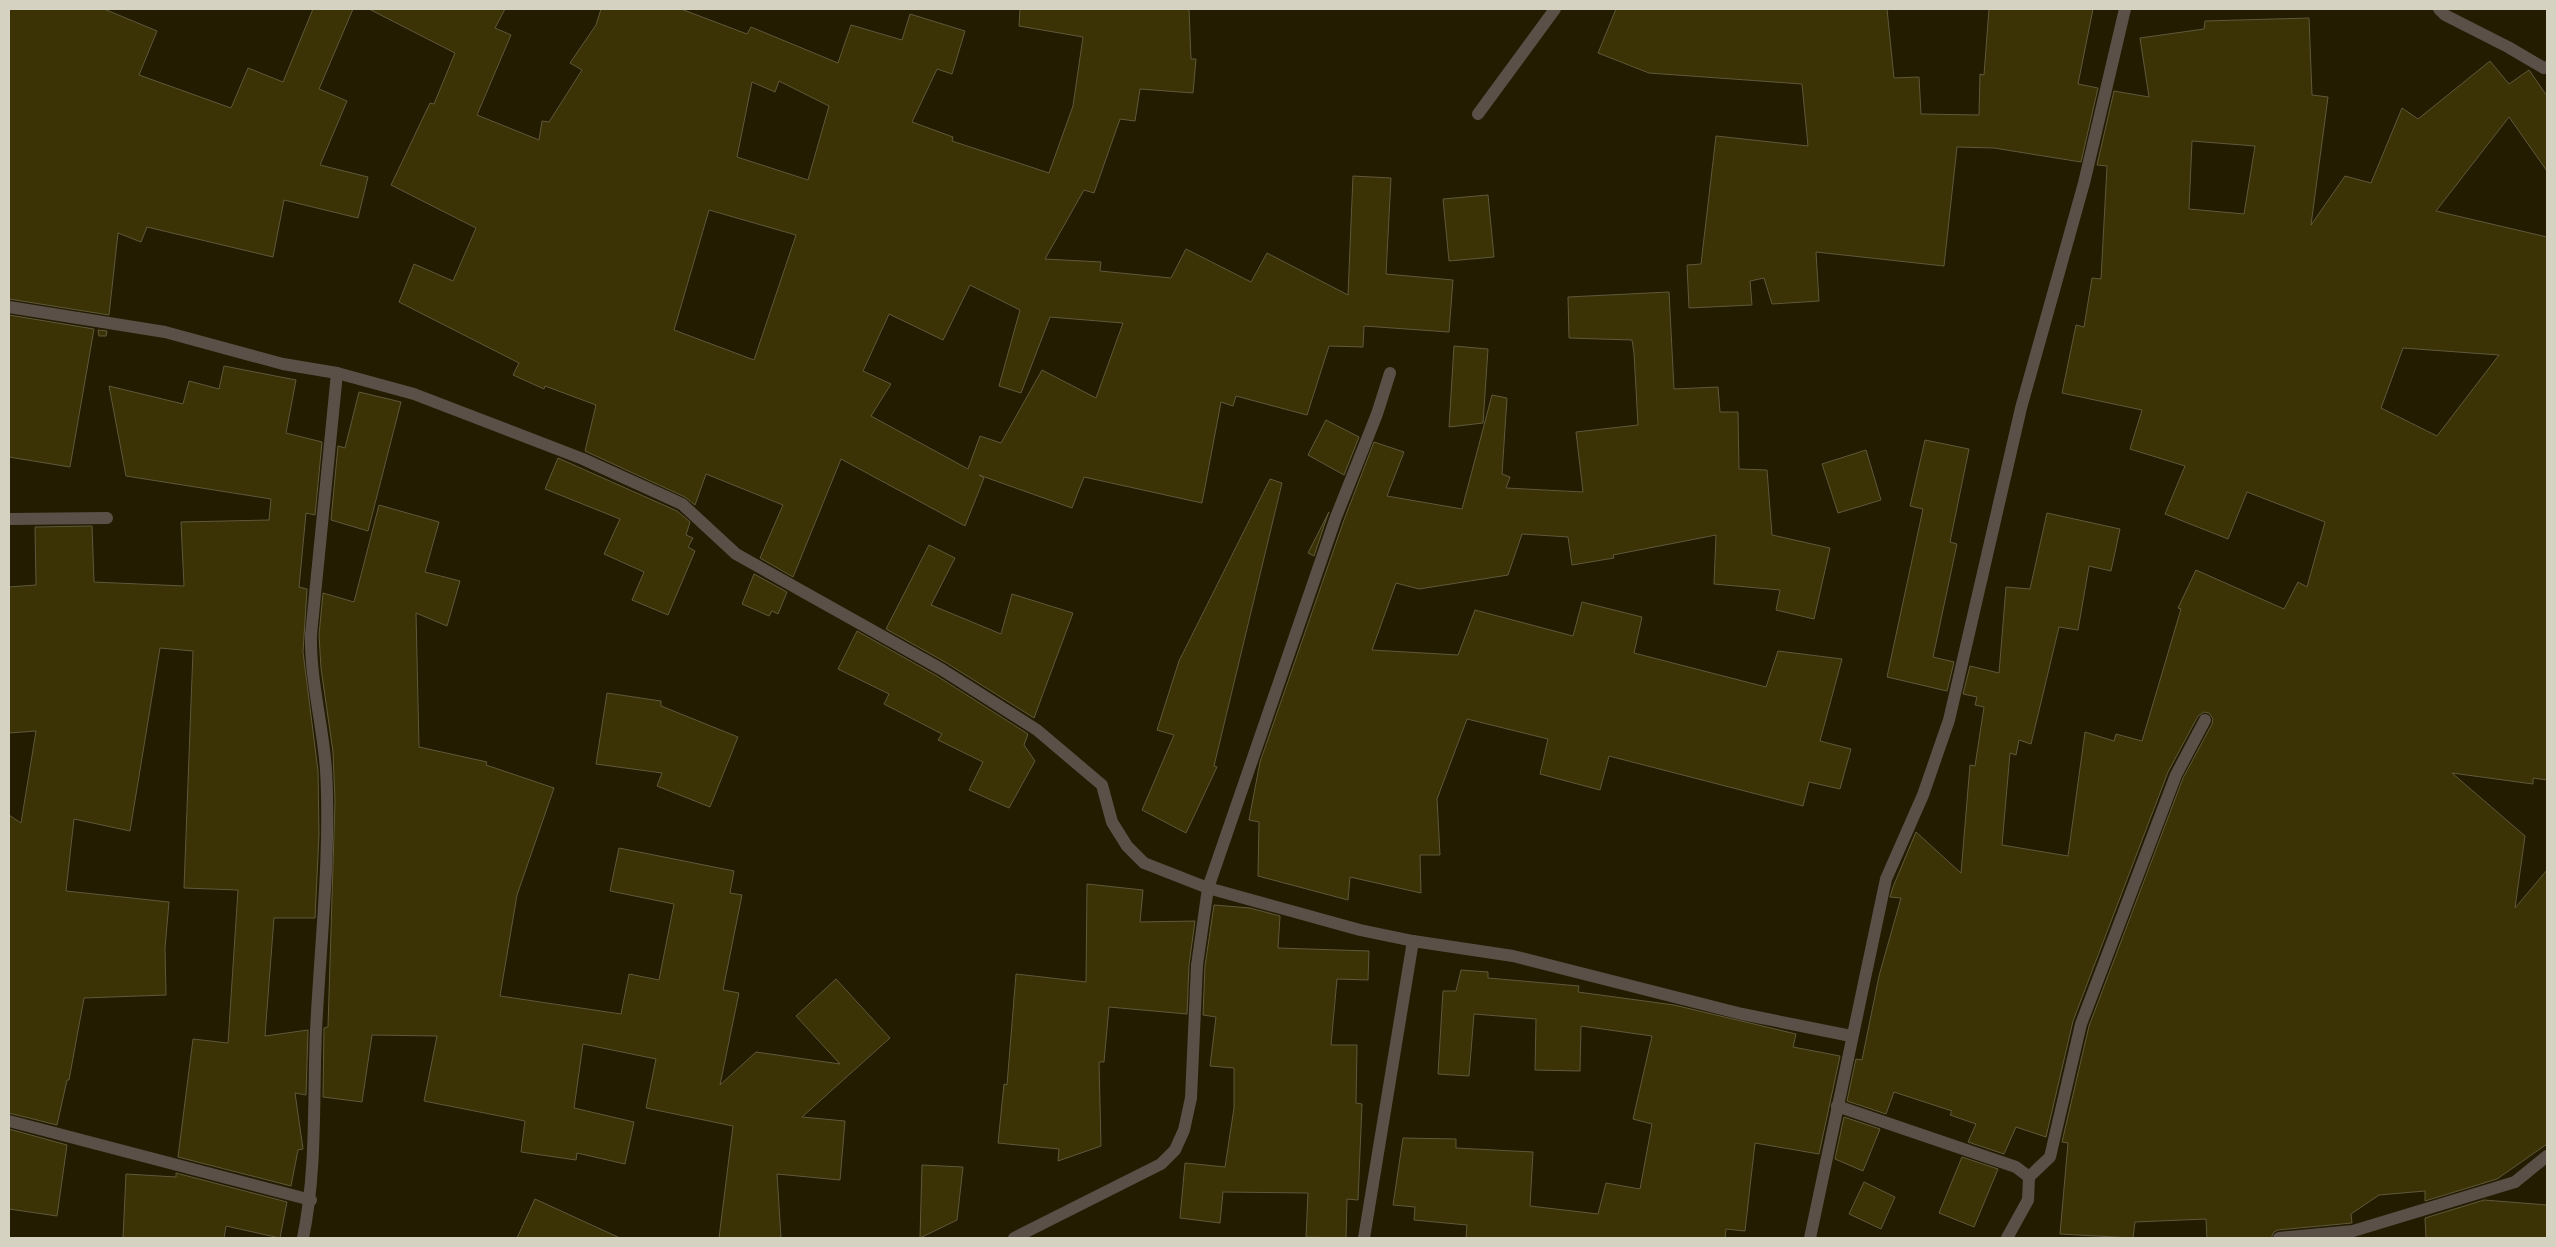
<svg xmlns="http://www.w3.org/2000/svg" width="2556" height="1247" font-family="'Times New Roman',serif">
	<rect width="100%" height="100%" fill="#231c01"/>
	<!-- building -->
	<g fill="#3b3206" stroke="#5f583b" fill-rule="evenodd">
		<polygon points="9,9 104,9 157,31 139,75 231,108 248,68 283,82 313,9 353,9 319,89 347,101 320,165 368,177 358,218 284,200 273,257 147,227 141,242 118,233 109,315 9,299"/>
		<path d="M 369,9 L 505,9 L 495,28 L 511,35 L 477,115 L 539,140 L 542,121 L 549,122 L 582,70 L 570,63 L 596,25 L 601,9 L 681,9 L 747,34 L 751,27 L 838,63 L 851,25 L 902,40 L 910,14 L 965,31 L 952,74 L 937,69 L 912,122 L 953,137 L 952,141 L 1049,173 L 1073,106 L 1083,37 L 1019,26 L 1020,9 L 1189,9 L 1191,59 L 1196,59 L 1193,93 L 1140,89 L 1135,121 L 1120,119 L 1094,193 L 1084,190 L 1045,259 L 1101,262 L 1100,271 L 1171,278 L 1186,249 L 1251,282 L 1267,253 L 1348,295 L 1353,176 L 1391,178 L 1386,274 L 1453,280 L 1449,332 L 1364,326 L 1363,347 L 1329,346 L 1307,415 L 1236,396 L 1233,406 L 1221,402 L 1202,503 L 1084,477 L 1072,508 L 979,475 L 984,478 L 965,526 L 841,459 L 793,577 L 760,558 L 783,505 L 706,474 L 695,505 L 685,497 L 585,451 L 596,405 L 545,386 L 544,389 L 513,375 L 519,363 L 399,302 L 414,264 L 453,281 L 476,228 L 391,185 L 430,103 L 434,104 L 455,53 ZM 779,81 L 829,106 L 808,180 L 737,157 L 752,82 L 775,92 ZM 709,210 L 796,235 L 754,360 L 674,330 ZM 970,285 L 1020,310 L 999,386 L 1021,393 L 1050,317 L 1123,323 L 1096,398 L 1042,370 L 1001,443 L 980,436 L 968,469 L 871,416 L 891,384 L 863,371 L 889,314 L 943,340 Z"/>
		<polygon points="1616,9 1887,9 1894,78 1919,77 1921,114 1979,115 1980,74 1984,75 1989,9 2093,9 2078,84 2098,88 2081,162 1994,148 1957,147 1944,266 1816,252 1819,301 1772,304 1764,278 1750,281 1752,305 1689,308 1687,265 1701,264 1716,136 1808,146 1802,84 1649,73 1598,53"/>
		<path d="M 2309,18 L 2312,95 L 2328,97 L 2311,225 L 2345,176 L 2371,183 L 2402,108 L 2418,119 L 2490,61 L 2509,84 L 2529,70 L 2547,96 L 2547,171 L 2509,117 L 2436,211 L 2547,237 L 2547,780 L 2533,778 L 2533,784 L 2452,773 L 2525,836 L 2515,908 L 2547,870 L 2547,1144 L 2497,1179 L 2425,1201 L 2425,1191 L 2379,1195 L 2351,1214 L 2352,1223 L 2278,1230 L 2274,1232 L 2271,1238 L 2207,1238 L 2206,1219 L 2135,1222 L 2133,1238 L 2060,1234 L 2068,1143 L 2062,1142 L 2089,1026 L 2183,778 L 2212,724 L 2213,719 L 2209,713 L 2204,712 L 2198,716 L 2168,772 L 2073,1021 L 2046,1137 L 2016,1127 L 2004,1154 L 1968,1142 L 1976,1124 L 1950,1115 L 1952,1111 L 1894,1092 L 1886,1114 L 1847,1101 L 1856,1059 L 1862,1060 L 1879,976 L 1901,898 L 1890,897 L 1893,887 L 1916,832 L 1961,873 L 1970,765 L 1975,766 L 1984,707 L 1975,705 L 1977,697 L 1963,694 L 1970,666 L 1999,673 L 2006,587 L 2030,589 L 2047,513 L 2120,529 L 2111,571 L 2089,566 L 2078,630 L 2059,627 L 2031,744 L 2019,740 L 2016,755 L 2010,753 L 2002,845 L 2068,856 L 2085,732 L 2114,741 L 2116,734 L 2142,741 L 2181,609 L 2178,608 L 2196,570 L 2284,609 L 2298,582 L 2307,587 L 2325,522 L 2247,492 L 2228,539 L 2165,514 L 2185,466 L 2130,449 L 2142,410 L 2062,393 L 2076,325 L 2084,327 L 2092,278 L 2101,279 L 2107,166 L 2097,165 L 2114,91 L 2149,97 L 2140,38 L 2204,29 L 2205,21 ZM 2192,141 L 2255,146 L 2244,214 L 2189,209 ZM 2403,348 L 2499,355 L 2437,436 L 2381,408 Z"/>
		<polygon points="1488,195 1494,257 1449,261 1443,199"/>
		<polygon points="1669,292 1674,389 1718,387 1720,412 1738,412 1739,469 1767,470 1772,535 1830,548 1814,619 1776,610 1780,590 1714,584 1716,535 1613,555 1614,558 1572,565 1568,537 1522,534 1508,575 1419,589 1396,583 1372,650 1458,655 1475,610 1573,636 1582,602 1642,617 1634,653 1766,687 1778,651 1842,659 1820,741 1851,749 1840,789 1809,782 1803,806 1609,756 1600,790 1540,774 1548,739 1467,719 1437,799 1440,855 1420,855 1421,893 1350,877 1348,900 1258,876 1259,822 1249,820 1260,762 1344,520 1374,442 1404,452 1387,496 1462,509 1492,395 1507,398 1502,474 1510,477 1506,488 1583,492 1576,432 1638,425 1634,353 1632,340 1569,338 1568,297"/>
		<polygon points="9,315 94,329 70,467 9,457"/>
		<polygon points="98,330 107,331 106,336 99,336"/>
		<polygon points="1454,346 1488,349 1483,423 1449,427"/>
		<polygon points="224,366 296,380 286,433 322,442 315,515 306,513 299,587 307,589 303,652 318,771 319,834 315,918 274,918 265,1036 308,1030 306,1095 295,1093 303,1149 298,1150 291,1186 178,1157 193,1039 228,1043 238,890 184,888 193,651 160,648 130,831 74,819 66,891 169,902 165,948 166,995 84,998 69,1080 67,1080 57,1125 9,1113 9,815 21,823 36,731 9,733 9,587 36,585 35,527 92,526 94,582 184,586 181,522 269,520 271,499 126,476 109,386 183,404 189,381 219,389"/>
		<polygon points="359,392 401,402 368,531 331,520 338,446 345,448"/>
		<polygon points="1326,420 1359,437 1344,475 1308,455"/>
		<polygon points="1925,440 1969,449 1950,542 1957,544 1933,657 1954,662 1947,691 1887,677 1923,509 1910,506"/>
		<polygon points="1866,450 1881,500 1838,513 1822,464"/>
		<polygon points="558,458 677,511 690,522 686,535 693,538 688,547 695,551 668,615 632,600 644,572 604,554 620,519 545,489"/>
		<polygon points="1270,479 1282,483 1214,766 1217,767 1186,833 1142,810 1174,735 1157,730 1179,661"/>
		<polygon points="379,505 439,522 425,572 460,581 447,626 416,613 419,747 487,762 486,765 554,788 517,895 500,996 621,1014 629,974 659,980 674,904 610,891 619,848 734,871 730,893 742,895 723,990 739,993 720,1085 756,1052 840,1064 796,1016 836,979 890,1038 802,1117 845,1121 840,1180 777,1174 781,1238 719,1238 733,1126 646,1108 656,1059 583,1044 574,1108 634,1122 625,1164 577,1153 576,1160 521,1152 525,1121 424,1101 437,1036 372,1035 362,1102 323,1097 324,1028 328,1027 335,802 333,752 321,668 319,635 323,593 354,602"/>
		<polygon points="1329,512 1328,514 1314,556 1308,553"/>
		<polygon points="929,545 955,558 931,605 1001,634 1012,594 1073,613 1034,718 945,662 886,629"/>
		<polygon points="754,574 787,592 778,614 772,611 769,616 742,604"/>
		<polygon points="857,631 937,676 1028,734 1024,745 1035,761 1009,808 969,790 983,762 938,740 942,734 884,704 889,694 838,669"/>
		<polygon points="607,693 661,701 661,706 738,737 710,807 657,786 662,773 596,764"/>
		<polygon points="1087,884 1143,890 1140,922 1195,921 1189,965 1187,1014 1109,1007 1104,1062 1099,1062 1101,1146 1058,1161 1059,1149 998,1143 1004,1084 1007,1085 1016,974 1086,982"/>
		<polygon points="1214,905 1250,908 1280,916 1278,948 1369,951 1368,980 1337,979 1331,1045 1357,1045 1356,1103 1362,1104 1358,1200 1347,1199 1346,1238 1306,1237 1308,1193 1223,1192 1220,1223 1180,1218 1185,1163 1225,1167 1234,1108 1234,1068 1210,1066 1216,1017 1203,1015 1205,966"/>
		<polygon points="1461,970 1488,972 1488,978 1579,986 1578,992 1674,1005 1796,1034 1793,1047 1840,1056 1819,1154 1755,1143 1745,1231 1726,1229 1725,1238 1466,1238 1467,1225 1414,1220 1415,1207 1393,1205 1403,1138 1456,1139 1456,1148 1533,1152 1530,1206 1598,1214 1606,1183 1640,1189 1652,1124 1633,1119 1652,1036 1581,1026 1580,1071 1535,1070 1536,1019 1474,1014 1469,1076 1438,1074 1443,991 1456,991"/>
		<polygon points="1844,1117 1880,1129 1863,1171 1835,1159"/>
		<polygon points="9,1129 67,1145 57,1216 9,1209"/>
		<polygon points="1962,1157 1998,1169 1974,1227 1939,1213"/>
		<polygon points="922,1165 963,1167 957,1220 920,1238"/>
		<polygon points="176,1173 287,1202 280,1238 226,1226 224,1238 123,1238 126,1174 176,1177"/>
		<polygon points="1864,1182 1895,1197 1881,1229 1849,1214"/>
		<polygon points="535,1199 620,1238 517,1238"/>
		<polygon points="2484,1200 2547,1205 2547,1238 2426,1238 2425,1218"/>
	</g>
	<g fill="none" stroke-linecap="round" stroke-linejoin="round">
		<!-- street -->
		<g stroke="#5a5047" stroke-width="12">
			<polyline points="2439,9 2445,15 2508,47 2544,68 2547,67"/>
			<polyline points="1478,114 1555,9"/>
			<polyline points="9,307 165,332 283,364 337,373 414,394 583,459 682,504 736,554 941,669 1037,730 1102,785 1112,822 1127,846 1144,863 1208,888 1360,930 1413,941 1513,956 1742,1014 1851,1036"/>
			<polyline points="9,519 107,518"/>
			<polyline points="1837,1106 2016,1167 2029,1177 2028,1200 2007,1238"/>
			<polyline points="9,1121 311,1200"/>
			<polyline points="2029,1177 2050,1157 2081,1024 2176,775 2205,720"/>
			<path d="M 303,1238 C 317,1170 313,1100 316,1031 C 320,947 331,854 326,770 C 323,725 310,680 311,635 L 337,373"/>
			<polyline points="1014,1238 1161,1164 1175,1150 1184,1130 1191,1098 1197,965 1208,888 1336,517 1377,414 1390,373"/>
			<polyline points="1364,1238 1413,941"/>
			<polyline points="1810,1238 1886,879 1923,795 1949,720 2021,408 2084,183 2125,9"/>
			<polyline points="2279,1238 2353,1231 2515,1182 2547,1156"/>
		</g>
	</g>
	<!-- border -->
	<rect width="2556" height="1247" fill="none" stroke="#d6d2c2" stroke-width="20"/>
</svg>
